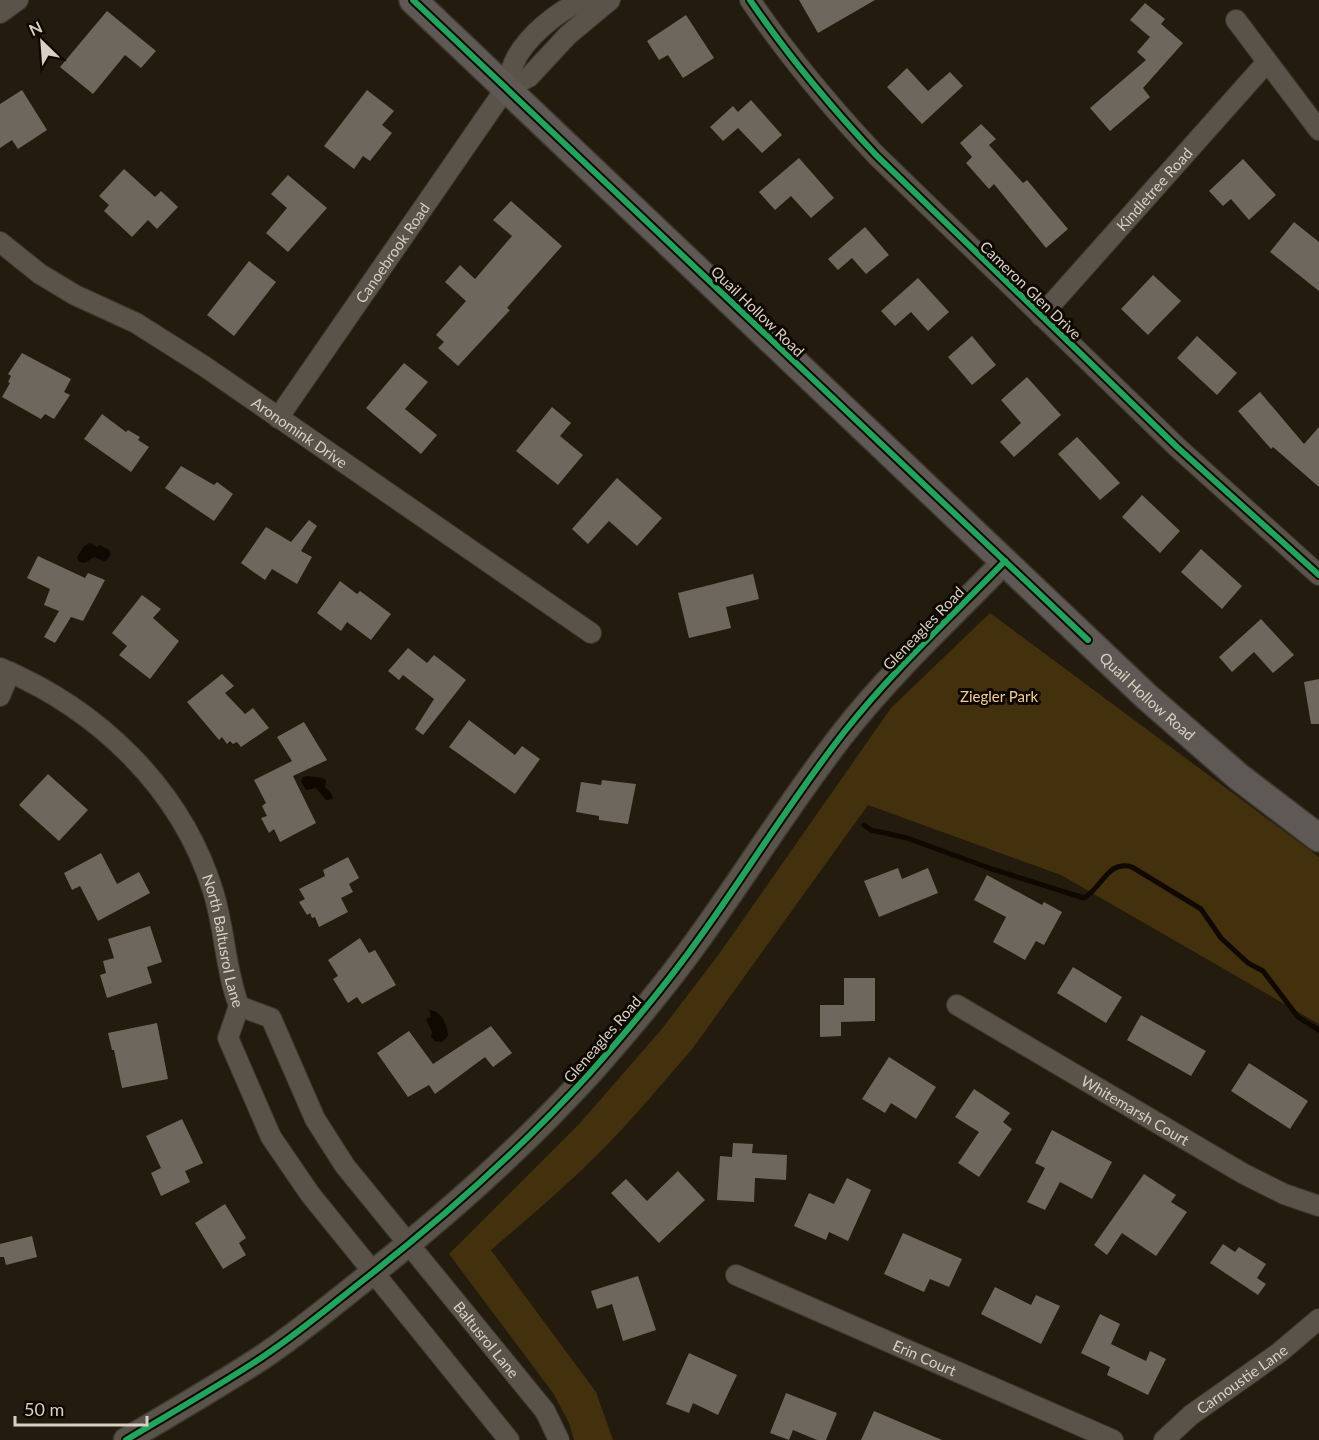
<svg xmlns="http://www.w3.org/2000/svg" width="1319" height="1440" font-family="Lato,sans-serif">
	<rect width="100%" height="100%" fill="#221b0e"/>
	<!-- green -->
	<path fill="#43300d" d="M 990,613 L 1319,857 L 1319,1024 L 1061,875 L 868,805 L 693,1048 C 665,1080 638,1113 608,1144 C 571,1182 531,1216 491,1250 L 596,1392 L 613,1440 L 574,1440 L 569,1423 L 553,1393 L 449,1254 L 580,1123 L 661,1030 L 719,954 L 891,708 Z"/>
	<!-- water -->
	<g fill="#100901">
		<polygon points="90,543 97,547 100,545 109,550 111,554 107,560 104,561 94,557 85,563 79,562 77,557 84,546"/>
		<polygon points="308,776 322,778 326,780 325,787 331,793 333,799 326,800 316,788 306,790 301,781 303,777"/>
		<path d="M 429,1010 C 442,1011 447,1024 448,1036 L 442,1042 L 435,1041 L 431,1037 L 432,1032 L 426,1019 L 431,1017 Z"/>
	</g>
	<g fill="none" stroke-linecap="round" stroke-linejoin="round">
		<!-- stream -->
		<path stroke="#100901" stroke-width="5" d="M 864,825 L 871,830 L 907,838 L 992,869 L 1084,898 C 1102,888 1108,859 1132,867 L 1201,909 L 1221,938 L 1248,963 L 1263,971 L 1298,1017 L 1319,1030"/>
	</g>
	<!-- building -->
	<g fill="#6e675d">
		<polygon points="799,0 875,0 818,33"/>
		<polygon points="1145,3 1165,19 1161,24 1183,43 1143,88 1150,97 1110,131 1090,108 1146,60 1137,52 1150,37 1130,20"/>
		<polygon points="107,11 156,51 141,68 125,55 93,94 60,67"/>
		<polygon points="686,15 714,58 683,78 668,55 659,60 647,41"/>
		<polygon points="907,68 928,91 950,72 963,86 922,124 887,87"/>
		<polygon points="22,90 47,130 18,149 12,140 0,148 0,104"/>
		<polygon points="367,90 394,111 382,125 392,133 370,161 363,156 354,169 324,146"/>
		<polygon points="751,100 782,135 762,153 738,128 723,141 710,127 733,106 738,112"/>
		<polygon points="981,124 996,139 989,145 1023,183 1027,180 1068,229 1046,248 994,184 989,189 966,163 972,157 960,143"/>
		<polygon points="799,158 834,198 811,218 791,196 775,210 759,192"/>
		<polygon points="1243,159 1276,195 1249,220 1231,199 1223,206 1209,191"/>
		<polygon points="124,169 155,197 161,191 178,207 157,229 148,220 132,237 104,211 109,205 99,196"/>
		<polygon points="288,175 327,208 288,252 266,233 287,208 271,194"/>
		<polygon points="511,201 562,246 507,308 510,310 458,366 438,348 444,342 436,335 466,301 445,282 460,265 475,279 512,236 493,220"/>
		<polygon points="1294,222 1319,242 1319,291 1270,252"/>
		<polygon points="865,227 889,255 866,274 852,258 838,270 828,259"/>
		<polygon points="249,261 276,282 234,336 207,315"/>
		<polygon points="1153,275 1181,301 1148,335 1121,309"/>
		<polygon points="918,278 949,312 928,331 911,312 895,326 881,311"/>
		<polygon points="972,336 996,365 972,385 948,357"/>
		<polygon points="1197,336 1237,373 1217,395 1177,358"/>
		<polygon points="22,353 71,379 64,392 70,395 54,419 45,414 41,419 2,397 10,383 8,382 11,376 8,374"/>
		<polygon points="404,363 428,382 405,409 437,435 421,454 366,408"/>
		<polygon points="1027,377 1061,415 1014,457 1000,442 1021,423 1001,400"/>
		<polygon points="1260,392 1304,444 1319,427 1319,487 1273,447 1271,449 1238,411"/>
		<polygon points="552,407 571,423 560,436 583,455 558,485 516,451"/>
		<polygon points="102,414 126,432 128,430 140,437 138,440 149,447 131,472 84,439"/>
		<polygon points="1077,437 1120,483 1100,500 1058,454"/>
		<polygon points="181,466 214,485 217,482 233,494 214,521 165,488"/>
		<polygon points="617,478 662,518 637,546 609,521 588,544 572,529"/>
		<polygon points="1142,495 1180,531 1160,553 1122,517"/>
		<polygon points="309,520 317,526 301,551 312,557 297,584 272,569 265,580 241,563 266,527 291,542"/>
		<polygon points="1201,549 1242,586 1222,609 1181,572"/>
		<polygon points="38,556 85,578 88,573 105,580 83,621 71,617 55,643 44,637 59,611 44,605 50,589 27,578"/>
		<polygon points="753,574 759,599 726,607 731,628 689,638 678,593"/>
		<polygon points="340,581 357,594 360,591 391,614 371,640 347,622 341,631 317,613"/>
		<polygon points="142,595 161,609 153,618 179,641 150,679 119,655 127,646 112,633"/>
		<polygon points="1261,619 1294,655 1273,673 1254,652 1232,672 1219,657"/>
		<polygon points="408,648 427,663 434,655 466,680 423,735 415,729 434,699 403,675 399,680 388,671"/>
		<polygon points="222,674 234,686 225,693 245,714 253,708 269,728 241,747 237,742 233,744 230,741 227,744 222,737 219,740 187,702"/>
		<polygon points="1319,679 1319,724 1311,724 1304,682"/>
		<polygon points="469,720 515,755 522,746 540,759 515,794 449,747"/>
		<polygon points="304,722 327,760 293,776 316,823 280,842 274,829 269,833 261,818 267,816 262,806 266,803 254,780 292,761 277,737"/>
		<polygon points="48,774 88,810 59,841 19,805"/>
		<polygon points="602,780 636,784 628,824 599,820 599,816 576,812 581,782 601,785"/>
		<polygon points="101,853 117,884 139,872 150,893 98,921 80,886 72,890 64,873"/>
		<polygon points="348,857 359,878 349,884 353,892 341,898 348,912 319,927 315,917 312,918 310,913 307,915 299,902 305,899 299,889 325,876 323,870"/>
		<polygon points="898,868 902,879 928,868 938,893 879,917 864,881"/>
		<polygon points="987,875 1042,905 1044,902 1062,912 1044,945 1036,941 1025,960 993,942 1006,917 974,900"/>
		<polygon points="150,926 162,962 147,967 152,983 107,998 100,975 106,973 103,961 114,958 108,939"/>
		<polygon points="360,938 369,953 375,950 396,985 362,1004 357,997 348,1003 333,979 338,976 328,960"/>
		<polygon points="1073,967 1122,997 1106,1023 1057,993"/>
		<polygon points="844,978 875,978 875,1021 841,1022 841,1036 820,1037 820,1005 844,1005"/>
		<polygon points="1141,1015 1206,1051 1191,1076 1127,1040"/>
		<polygon points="157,1023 168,1079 122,1088 114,1050 112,1050 108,1033"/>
		<polygon points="491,1026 512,1053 493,1067 485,1057 435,1094 429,1085 408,1097 377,1053 409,1031 433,1064"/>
		<polygon points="889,1057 936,1087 916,1119 891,1103 885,1113 862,1099"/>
		<polygon points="1249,1063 1308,1101 1290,1129 1231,1091"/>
		<polygon points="974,1089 1010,1113 1003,1122 1012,1129 979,1177 958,1163 979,1132 955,1117"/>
		<polygon points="182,1119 203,1163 185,1171 190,1182 161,1196 151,1173 161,1168 146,1136"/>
		<polygon points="1052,1130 1112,1162 1092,1199 1060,1182 1045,1210 1027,1202 1045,1168 1035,1163"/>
		<polygon points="733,1143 753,1144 752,1153 787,1155 786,1180 755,1178 754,1202 717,1200 720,1156 732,1157"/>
		<polygon points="678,1171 705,1200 659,1243 611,1193 626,1179 647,1201"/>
		<polygon points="1144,1174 1176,1195 1171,1202 1187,1212 1156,1256 1122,1233 1107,1255 1094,1245"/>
		<polygon points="847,1178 871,1190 848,1241 829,1232 826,1240 794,1226 809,1193 834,1204"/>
		<polygon points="225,1204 246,1238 239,1243 246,1255 223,1269 195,1223"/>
		<polygon points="903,1233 962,1259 949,1287 930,1279 924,1292 884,1274"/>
		<polygon points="32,1236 37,1257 6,1265 4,1257 0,1257 0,1244"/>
		<polygon points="1223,1244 1235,1252 1239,1247 1266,1264 1257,1278 1266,1284 1258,1295 1210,1263"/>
		<polygon points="638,1276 656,1330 623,1341 612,1304 597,1309 591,1291"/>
		<polygon points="995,1287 1031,1305 1036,1295 1060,1306 1041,1344 981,1314"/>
		<polygon points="1100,1314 1120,1324 1111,1344 1146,1361 1150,1351 1166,1359 1148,1395 1107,1375 1110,1367 1081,1353"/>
		<polygon points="689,1353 737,1375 718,1415 693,1403 689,1413 666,1404"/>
		<polygon points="786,1393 837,1413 826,1440 817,1440 793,1430 789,1440 770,1433"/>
		<polygon points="874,1411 942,1440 861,1440"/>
	</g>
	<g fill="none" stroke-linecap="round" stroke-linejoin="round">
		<defs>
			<g id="minor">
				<path d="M 750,0 C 788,56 830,106 876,155 L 1177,447 L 1319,575"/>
				<polyline points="0,13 18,0"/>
				<polyline points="1236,20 1319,130"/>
				<polyline points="506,88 529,77 568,35 610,0"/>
				<path id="s1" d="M 0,242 L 40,274 L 75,295 L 136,323 L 204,366 L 591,633"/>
				<path id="s2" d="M 1041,316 L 1267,62"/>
				<path id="s3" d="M 278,418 L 506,88 C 508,80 510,72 513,65 C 523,39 559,9 585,0"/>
				<path id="s4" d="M 0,668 C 98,709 181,788 213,891 C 225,929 225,969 239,1006"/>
				<polyline points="0,696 10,672"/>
				<path id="s5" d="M 957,1005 L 1244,1174 L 1284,1194 L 1319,1206"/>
				<path id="s6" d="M 239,1006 L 271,1018 L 315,1119 L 345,1166 L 545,1411 L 559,1440"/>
				<polyline points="239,1006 228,1038 271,1137 310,1194 509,1440"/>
				<path id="s7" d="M 736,1275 L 1113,1440"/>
				<path id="s8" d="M 1164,1440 L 1191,1415 L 1280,1352 L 1319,1319"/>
			</g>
			<path id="tertiary" d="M 126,1440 C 171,1413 217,1387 261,1358 C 296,1335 328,1308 361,1282 C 443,1218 519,1151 589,1074 C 628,1030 666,985 700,937 C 749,869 793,797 845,731 C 893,670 951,617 1005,561"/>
			<g id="secondary">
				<path id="s9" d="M 413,0 L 1147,697 L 1239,777 L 1319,838"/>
			</g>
		</defs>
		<!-- minor casing -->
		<use href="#minor" stroke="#3d372f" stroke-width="22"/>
		<!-- tertiary casing -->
		<use href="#tertiary" stroke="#3d372f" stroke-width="27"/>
		<!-- secondary casing -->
		<use href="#secondary" stroke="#3d372f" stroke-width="30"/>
		<!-- minor -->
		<use href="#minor" stroke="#59534a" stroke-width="20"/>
		<!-- tertiary -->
		<use href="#tertiary" stroke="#59534a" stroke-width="24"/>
		<!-- secondary -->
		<use href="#secondary" stroke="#5e5954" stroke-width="27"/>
		<defs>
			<g id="cycleway">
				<polyline points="413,0 1088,640"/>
				<path d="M 750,0 C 788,56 830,106 876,155 L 1177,447 L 1319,575"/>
				<path d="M 126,1440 C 171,1413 217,1387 261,1358 C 296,1335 328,1308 361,1282 C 443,1218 519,1151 589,1074 C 628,1030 666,985 700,937 C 749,869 793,797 845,731 C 893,670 951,617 1005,561"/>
			</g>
		</defs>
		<!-- cycleway casing -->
		<use href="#cycleway" stroke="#0e0802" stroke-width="10"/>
		<!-- cycleway -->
		<use href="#cycleway" stroke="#20a55d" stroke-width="6"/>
	</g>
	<g text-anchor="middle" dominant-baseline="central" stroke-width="6" stroke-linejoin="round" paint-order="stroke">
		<!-- street labels -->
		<g font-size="15" fill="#d9d0c3" stroke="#0e0802">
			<text stroke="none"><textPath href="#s2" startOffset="170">Kindletree Road</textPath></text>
			<text stroke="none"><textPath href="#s3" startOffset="201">Canoebrook Road</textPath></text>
			<text transform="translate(1031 290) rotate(44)">Cameron Glen Drive</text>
			<text transform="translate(758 311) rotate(44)">Quail Hollow Road</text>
			<text stroke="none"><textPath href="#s1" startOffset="356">Aronomink Drive</textPath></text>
			<text transform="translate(923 628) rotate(-46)">Gleneagles Road</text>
			<text stroke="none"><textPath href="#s9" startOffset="1012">Quail Hollow Road</textPath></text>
			<text stroke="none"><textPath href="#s4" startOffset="369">North Baltusrol Lane</textPath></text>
			<text transform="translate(602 1039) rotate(-49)">Gleneagles Road</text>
			<text stroke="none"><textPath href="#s5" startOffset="207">Whitemarsh Court</textPath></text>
			<text stroke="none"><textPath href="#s6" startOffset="424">Baltusrol Lane</textPath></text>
			<text stroke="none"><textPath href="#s7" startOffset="206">Erin Court</textPath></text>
			<text stroke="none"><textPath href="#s8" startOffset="99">Carnoustie Lane</textPath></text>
		</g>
		<!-- park labels -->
		<g font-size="15" fill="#f7ce8c" stroke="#0e0802">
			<text x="999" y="696">Ziegler Park</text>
		</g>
	</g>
	<!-- north arrow -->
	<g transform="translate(42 42) rotate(335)" stroke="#0e0802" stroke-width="4.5" paint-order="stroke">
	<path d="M0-4.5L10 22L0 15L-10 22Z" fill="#d9d0c3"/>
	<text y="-9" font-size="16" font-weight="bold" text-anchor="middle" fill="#d9d0c3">N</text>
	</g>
	<!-- scale -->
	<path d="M15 1416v9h132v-9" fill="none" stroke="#d9d0c3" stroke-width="3"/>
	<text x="24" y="1416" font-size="18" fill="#d9d0c3" stroke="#0e0802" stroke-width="4.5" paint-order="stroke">50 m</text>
</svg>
